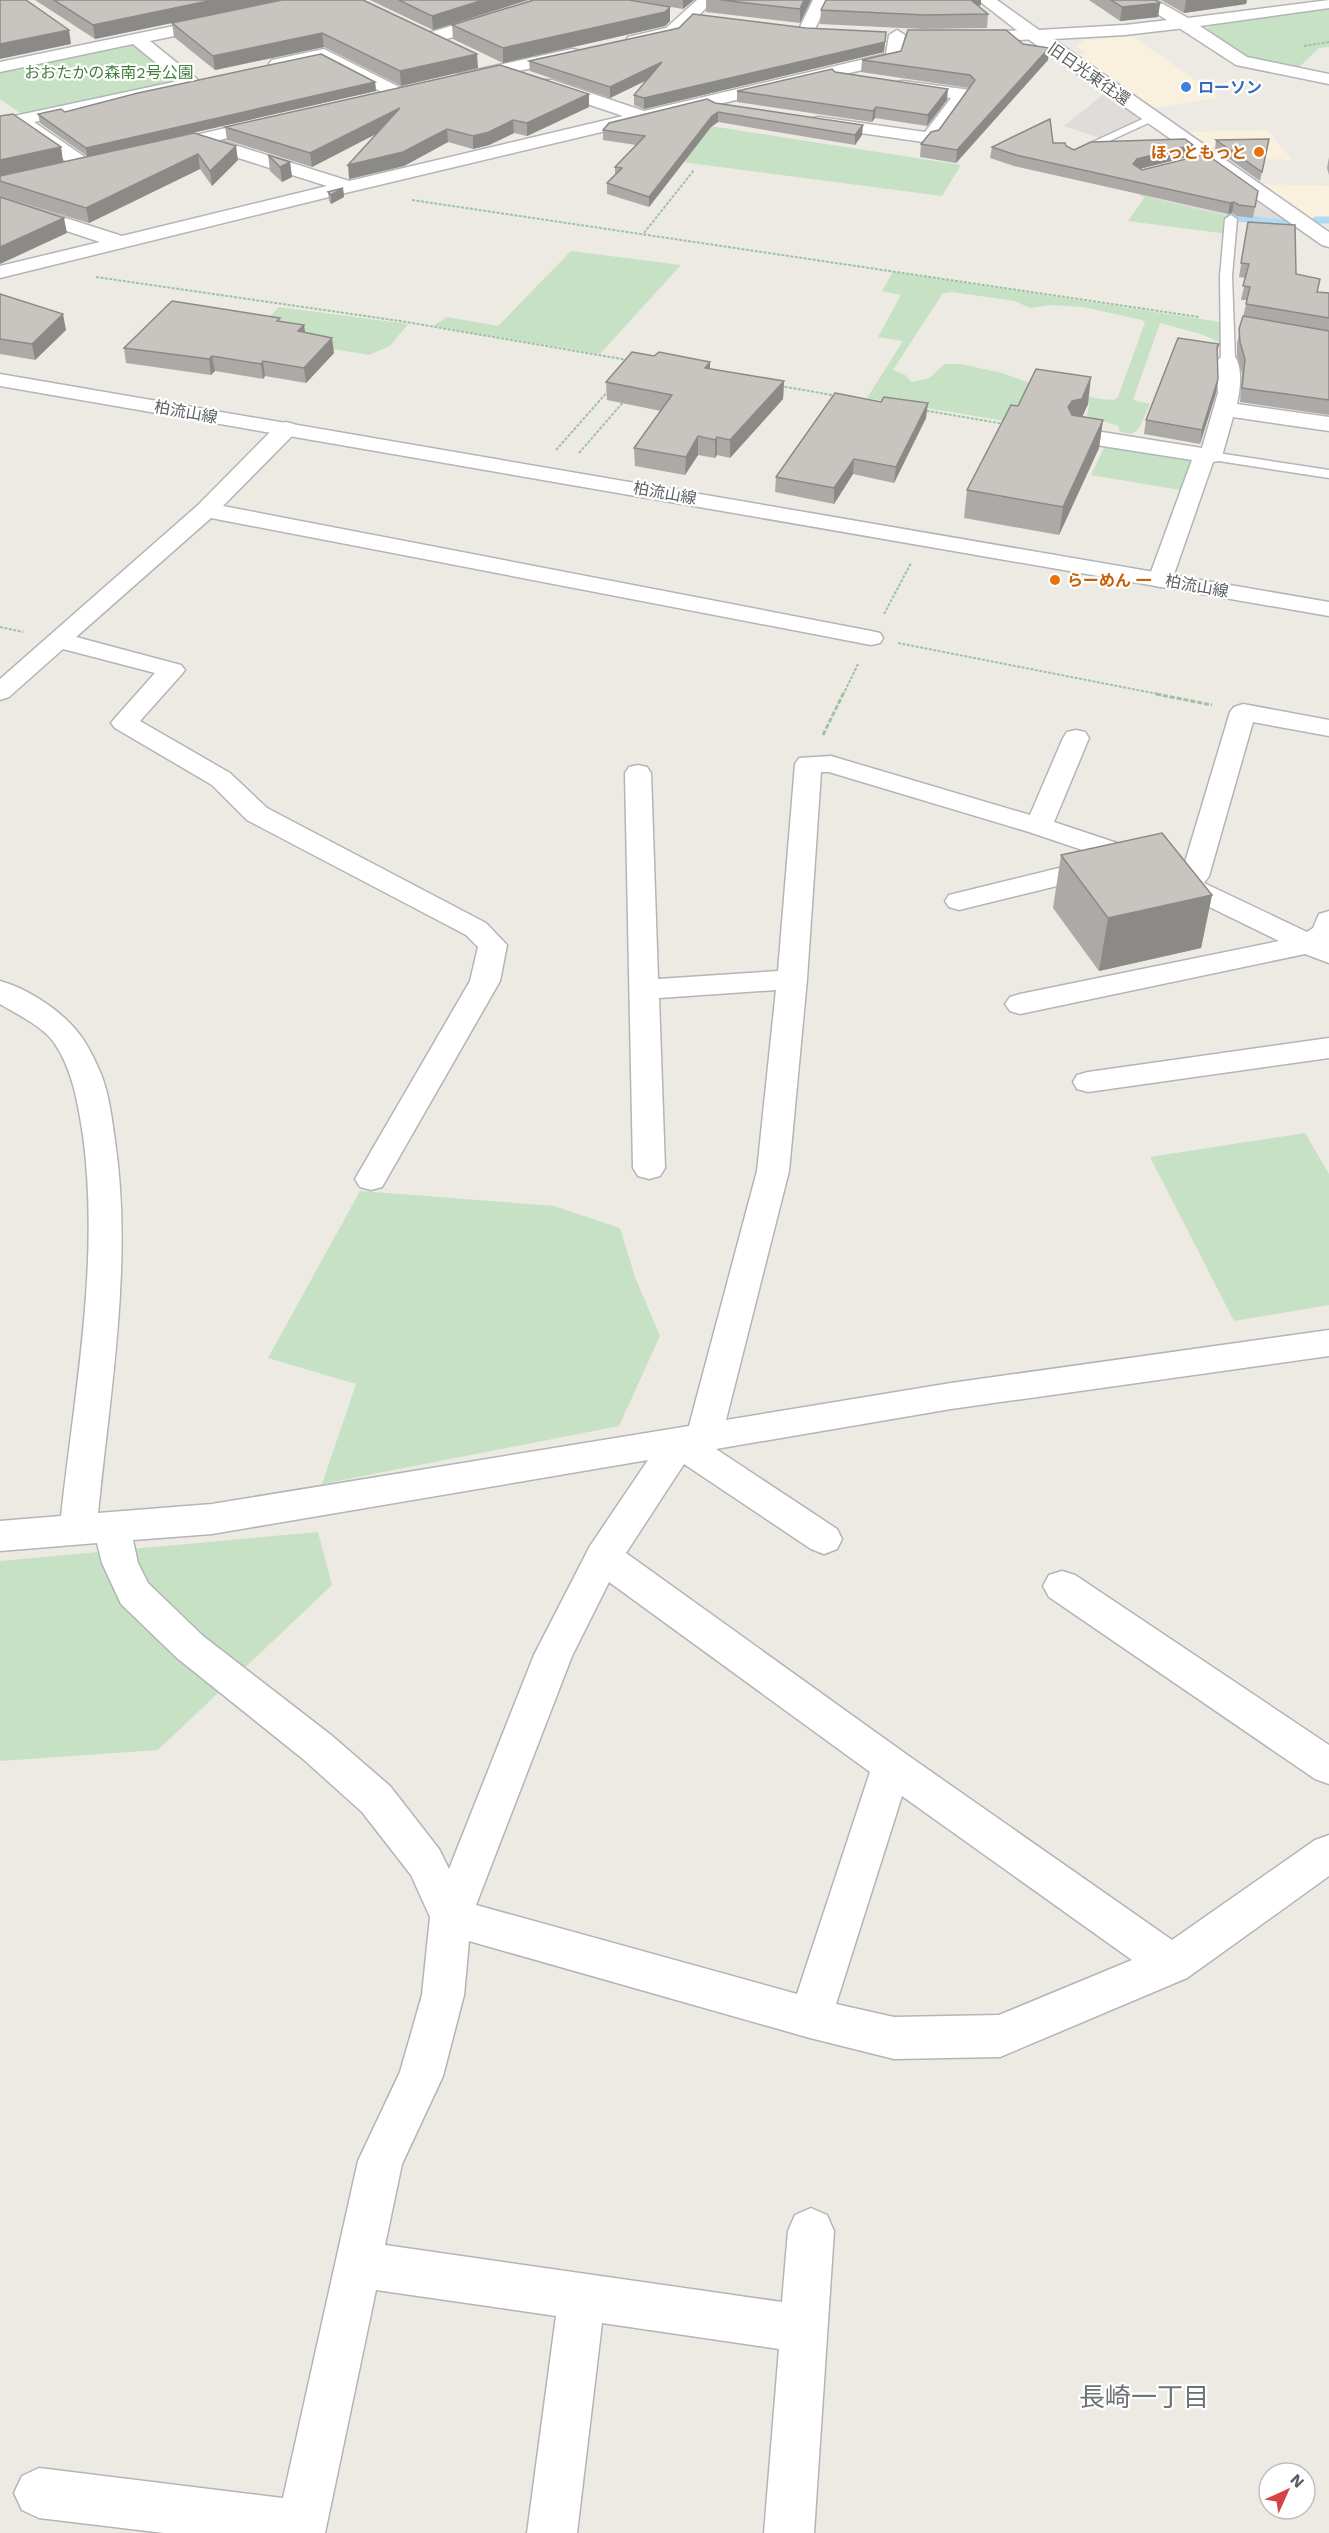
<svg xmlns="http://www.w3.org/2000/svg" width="1329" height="2533" font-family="'Work Sans','Noto Sans JP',sans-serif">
	<rect width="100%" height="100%" fill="#edeae4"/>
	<!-- commercial -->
	<g fill="#f9f0dd">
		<polygon points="1132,36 1220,97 1153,108 1073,54 1087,54 1076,46 1085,40"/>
		<polygon points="1267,130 1292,160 1224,158 1187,132"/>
		<polygon points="1262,184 1329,186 1329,219 1313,219"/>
	</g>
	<!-- industrial -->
	<g fill="#dfdcd9">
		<polygon points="1105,93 1141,118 1100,138 1064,126"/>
		<polygon points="1223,177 1287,222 1227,216 1149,198"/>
	</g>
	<!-- green -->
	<g fill="#c7e1c4" fill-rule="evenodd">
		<polygon points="1329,7 1329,47 1319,48 1297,69 1245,57 1206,30 1211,25"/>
		<polygon points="124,44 135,45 176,80 172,84 30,114 20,113 0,99 0,70"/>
		<polygon points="691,123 961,165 942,196 674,161"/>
		<polygon points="1145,193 1158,196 1150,198 1227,216 1227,234 1128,221 1145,197 1139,195"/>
		<polygon points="571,251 681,265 600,354 433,326 447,317 498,326"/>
		<path d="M 893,272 L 1220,322 L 1224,324 L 1222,344 L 1204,335 L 1160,323 L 1133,400 L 1150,404 L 1138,430 L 1131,434 L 1120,432 L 1118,426 L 1087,416 L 1089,404 L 1033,396 L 1017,423 L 867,398 L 903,341 L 878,337 L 901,295 L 882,291 ZM 952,292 L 1015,301 L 1030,308 L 1052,305 L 1083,307 L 1142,320 L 1145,322 L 1118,397 L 1114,400 L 1100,399 L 1049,390 L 1002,373 L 961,364 L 945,364 L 929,378 L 912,382 L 905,375 L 893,370 L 943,293 Z"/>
		<polygon points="279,307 408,324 390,346 369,355 328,348 259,327"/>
		<polygon points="1106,444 1183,456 1192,462 1180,490 1091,475"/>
		<polygon points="1305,1133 1329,1174 1329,1305 1234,1321 1150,1157"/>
		<polygon points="360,1191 554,1206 620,1228 635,1277 660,1336 619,1426 322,1484 356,1384 268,1358"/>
		<polygon points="318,1532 332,1585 158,1750 0,1761 0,1561"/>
	</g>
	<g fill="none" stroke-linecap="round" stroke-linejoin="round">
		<!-- stream -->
		<g stroke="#addcf4" stroke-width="7">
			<polyline points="1229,217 1292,224"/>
			<polyline points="1316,220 1329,220"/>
		</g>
		<defs>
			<g id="lane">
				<polygon points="1151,115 1157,118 1155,120 1079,155 1071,155 1069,153"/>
				<polygon points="1231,215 1237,219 1232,276 1235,361 1228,365 1221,361 1220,276 1225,219"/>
				<polygon points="1211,452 1329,470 1329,478 1206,459 1204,456 1206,453"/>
			</g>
			<g id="street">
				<polygon points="536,0 556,0 543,9 437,42 431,43 423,38 425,34"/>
				<polygon points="697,0 714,0 678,36 634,46 626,41 628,37 666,28"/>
				<polygon points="813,0 829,0 812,35 800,35 798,31"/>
				<polygon points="1136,0 1156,0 1188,18 1329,0 1329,8 1200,26 1247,57 1329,74 1329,84 1236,65"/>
				<polygon points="217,17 223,18 225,22 223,26 150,41 197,79 200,83 197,87 34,122 92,162 94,166 92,170 78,170 17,126 0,129 0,119 178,81 133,44 0,72 0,62"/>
				<polygon points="897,30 905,35 900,61 337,195 0,278 0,266 100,242 0,209 0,197 122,236 327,186 197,145 166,152 160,151 157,147 160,143 270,118 276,119 279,123 276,127 219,140 349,181 623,116 540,88 537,84 540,80 552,80 644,111 886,54 889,35"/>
				<polygon points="1034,30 1042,35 1040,39 969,42 961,37 969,32"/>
				<polygon points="324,49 403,89 406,93 403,97 391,97 322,60 278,69 272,68 269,64 272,60"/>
				<polygon points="572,49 578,50 581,54 578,58 464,83 458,82 455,78 458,74"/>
				<polygon points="903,81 963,89 969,90 972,94 936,142 930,143 819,127 813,126 810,122 813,118 819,117 925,132 951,98 897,90 894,86 897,82"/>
				<path d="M 1228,355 L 1235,357 C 1243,368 1240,391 1237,404 L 1329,417 L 1329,431 L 1233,417 L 1222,456 L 1219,461 L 1213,462 L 1172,580 L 1168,585 L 1160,587 L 1152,585 L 1148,580 L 1192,460 L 1077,442 L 1069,440 L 1066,435 L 1069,430 L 1077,428 L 1202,448 L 1218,393 L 1217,361 L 1221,357 Z"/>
				<polygon points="286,422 294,424 297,429 294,434 223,506 871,631 880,633 883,638 880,643 871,645 211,518 76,637 181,665 185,670 181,675 140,721 230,773 267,808 486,923 507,945 500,981 382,1187 371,1190 360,1187 355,1179 470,981 478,947 466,935 247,820 212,785 115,728 111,723 115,718 155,673 63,649 9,697 0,700 0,679 198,505 278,424"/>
				<path d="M 1243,704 L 1329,720 L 1329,736 L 1253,722 L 1209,876 L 1204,883 L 1307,932 L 1313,928 L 1319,914 L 1329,911 L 1329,963 L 1305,954 L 1020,1014 L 1010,1011 L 1005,1004 L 1010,997 L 1020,994 L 1279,941 L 1115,861 L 1029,832 L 829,772 L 821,772 L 807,979 L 789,1171 L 726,1420 L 951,1383 L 1329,1330 L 1329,1356 L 951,1409 L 716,1449 L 837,1529 L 842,1539 L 837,1549 L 824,1554 L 811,1549 L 684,1464 L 626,1553 L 906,1754 L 1172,1940 L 1315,1840 L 1329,1835 L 1329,1876 L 1187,1978 L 1000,2057 L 894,2059 L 810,2038 L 469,1941 L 464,1995 L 443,2076 L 402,2164 L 385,2245 L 782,2302 L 788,2231 L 795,2215 L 811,2208 L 827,2215 L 834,2231 L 814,2533 L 764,2533 L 779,2349 L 602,2323 L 577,2533 L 527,2533 L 556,2316 L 376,2290 L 325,2533 L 164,2533 L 39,2518 L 22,2510 L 14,2493 L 22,2476 L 39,2468 L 283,2498 L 358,2161 L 400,2072 L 422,1995 L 430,1917 L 411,1875 L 362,1812 L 303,1759 L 177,1658 L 121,1604 L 102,1563 L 97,1543 L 0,1551 L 0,1521 L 61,1516 C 75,1390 100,1261 83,1135 C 78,1104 73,1071 55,1044 C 43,1026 18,1015 0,1004 L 0,981 C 26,988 59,1009 76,1030 C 86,1041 95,1060 101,1074 C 109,1094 112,1119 115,1141 C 133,1262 110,1392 98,1513 L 212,1504 L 689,1426 L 757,1171 L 776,990 L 659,998 L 665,1168 L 660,1176 L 649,1179 L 638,1176 L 633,1168 L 625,773 L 629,767 L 638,765 L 647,767 L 651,773 L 658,979 L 778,971 L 795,764 L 799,758 L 831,756 L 1030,815 L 1063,738 L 1067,732 L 1076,730 L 1085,732 L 1089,738 L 1054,822 L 1135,849 L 1182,872 L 1230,712 L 1234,707 ZM 648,1460 L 590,1546 L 534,1655 L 449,1869 L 439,1849 L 390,1786 L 331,1735 L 203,1636 L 148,1583 L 138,1563 L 133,1540 L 212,1534 ZM 609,1582 L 870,1772 L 797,1994 L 476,1905 L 572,1656 ZM 902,1796 L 1132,1960 L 999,2015 L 894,2017 L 836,2004 Z"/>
				<polygon points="1100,858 1110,861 1114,867 1110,873 959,910 949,907 945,901 949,895"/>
				<polygon points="1329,1038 1329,1058 1088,1092 1077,1089 1073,1082 1077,1075 1088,1072"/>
				<polygon points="1062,1571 1075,1575 1329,1745 1329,1784 1315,1779 1049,1597 1043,1586 1049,1575"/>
			</g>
			<g id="secondary">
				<polygon points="978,0 997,0 1039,30 1125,25 1185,18 1191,19 1193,23 1191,27 1185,28 1125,35 1053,39 1329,232 1329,247 1322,245 1028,39"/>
				<polygon points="0,374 1329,602 1329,616 0,386"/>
			</g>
		</defs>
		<!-- lane casing -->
		<use href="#lane" stroke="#b2b5b8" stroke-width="3"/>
		<!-- street casing -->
		<use href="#street" stroke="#b2b5b8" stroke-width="3"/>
		<!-- secondary casing -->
		<use href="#secondary" stroke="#b1b4b8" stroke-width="3"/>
		<!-- path-far1 -->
		<g stroke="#9ec2a4" stroke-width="2" stroke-dasharray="3 1.5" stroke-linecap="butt">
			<polyline points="1304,46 1329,42"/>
			<polyline points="412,200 1199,317"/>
			<polyline points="644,233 694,170"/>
			<polyline points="96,277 400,321 628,360"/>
			<polyline points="780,386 838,396"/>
			<polyline points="922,410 1004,424"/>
			<polyline points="556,450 609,390"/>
			<polyline points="579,453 625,400"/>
			<polyline points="884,614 911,563"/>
			<polyline points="0,627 23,632"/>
			<polyline points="898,643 1163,695"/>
			<polyline points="843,695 858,664"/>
		</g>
		<!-- path -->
		<g stroke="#9ec2a4" stroke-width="3" stroke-dasharray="5 2" stroke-linecap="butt">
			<polyline points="1156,694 1212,705"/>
			<polyline points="823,735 843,694"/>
		</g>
		<!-- lane -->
		<use href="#lane" fill="#fff" fill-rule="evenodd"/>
		<!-- street -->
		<use href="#street" fill="#fff" fill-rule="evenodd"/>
		<!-- secondary -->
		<use href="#secondary" fill="#fff" fill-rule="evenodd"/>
	</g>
	<!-- wall -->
	<g fill="#aca9a6">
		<polygon points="35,0 282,0 478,68 401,86 324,47 215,70 174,37 172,23 95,39"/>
		<polygon points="370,0 528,0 433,30"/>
		<polygon points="632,0 694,0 683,9"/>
		<polygon points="706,0 811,0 800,23 706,12"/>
		<polygon points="1089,0 1155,0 1160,3 1158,17 1120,21"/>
		<polygon points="1161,0 1247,0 1246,4 1184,13"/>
		<polygon points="977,5 988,14 987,28 923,29 820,24 821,10 981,5"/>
		<polygon points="670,21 665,26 503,63 453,39 452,25"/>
		<polygon points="885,42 884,52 644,109 634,105 634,95 646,80 610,98 530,71 529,61"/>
		<polygon points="1023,44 1049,48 1048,60 956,163 920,157 921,144 939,130 969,88 861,72 862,60"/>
		<polygon points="835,72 947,100 927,126 875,118 872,122 737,102 737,91"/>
		<polygon points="375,82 376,91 177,136 238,160 212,186 200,169 89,223 0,196 0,116 61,147 63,162 87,156 40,123 38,114"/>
		<polygon points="715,103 862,135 855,145 718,122 711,127 649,207 607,194 607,183 615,175 615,167 636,145 603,140 603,130"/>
		<polygon points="589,107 527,136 514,133 489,145 473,149 448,142 404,166 349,179 376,134 312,167 227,140 225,127"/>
		<polygon points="1269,139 1260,181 1215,149 1216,140"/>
		<polygon points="1053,143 1066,146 1074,150 1193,145 1191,156 1140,169 1142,170 1258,191 1253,218 1237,216 1232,213 1228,214 1014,166 990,158 992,147"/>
		<polygon points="268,155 290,162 292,177 282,182 270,171"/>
		<polygon points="1329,157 1329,175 1327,168"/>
		<polygon points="343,188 344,197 331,204 329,201 328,192"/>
		<polygon points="1248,222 1296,274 1317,292 1329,293 1329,415 1240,402 1242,373 1237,356 1237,343 1247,300 1241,300 1246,278 1239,277"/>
		<polygon points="0,294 66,330 35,360 0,354"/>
		<polygon points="281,321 304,325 305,333 334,353 306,383 265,376 263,379 215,371 211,375 126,363 124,348"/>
		<polygon points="1219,344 1217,354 1218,379 1216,393 1200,444 1144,434 1146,420"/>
		<polygon points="654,356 710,362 710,369 784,381 783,399 730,458 717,455 715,458 698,455 685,475 635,466 634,448 661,411 607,400 606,382"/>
		<polygon points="1088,404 1082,417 1103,420 1099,448 1059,535 964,518 967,490 1018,406"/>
		<polygon points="926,418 894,483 853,474 834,504 775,492 776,477"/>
		<polygon points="1061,855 1212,895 1201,948 1099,971 1053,908"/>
	</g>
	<!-- shaded-wall -->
	<g fill="#8c8a87">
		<polygon points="213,0 281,0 95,39 93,25"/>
		<polygon points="483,0 528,0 433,30 432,16"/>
		<polygon points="683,0 694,0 683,9"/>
		<polygon points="804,0 811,0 800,23 800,9"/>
		<polygon points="962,0 981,0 981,5 962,8"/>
		<polygon points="1186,0 1247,0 1246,4 1184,13"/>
		<polygon points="1160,3 1158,17 1120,21 1122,7"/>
		<polygon points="670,7 670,21 665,26 503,63 503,48"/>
		<polygon points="69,30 71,44 0,59 0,44"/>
		<polygon points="886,32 884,52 644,109 644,98"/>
		<polygon points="322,33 324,47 215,70 213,56"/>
		<polygon points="1049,48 1048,60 956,163 957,150"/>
		<polygon points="477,54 478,68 401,86 400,71"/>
		<polygon points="662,62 662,73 610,98 610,87"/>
		<polygon points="375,82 376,91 87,157 86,148"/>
		<polygon points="948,89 947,100 927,126 928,115"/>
		<polygon points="589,94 589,107 527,136 527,123"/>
		<polygon points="876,107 875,118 872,122 873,111"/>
		<polygon points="400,108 401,121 312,167 310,153"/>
		<polygon points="718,112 718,122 711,127 649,207 649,197 712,116"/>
		<polygon points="513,120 514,133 489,145 473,149 473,136"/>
		<polygon points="863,125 862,135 855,145 855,135"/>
		<polygon points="447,129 448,142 404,166 349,179 348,165"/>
		<polygon points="1193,145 1191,156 1135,170 1133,164 1137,159"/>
		<polygon points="236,146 238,160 212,186 210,171"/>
		<polygon points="61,147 63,162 0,176 0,160"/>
		<polygon points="198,154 200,169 89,223 86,208"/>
		<polygon points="290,162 292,177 282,182 280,167"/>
		<polygon points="343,188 344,197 331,204 331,195"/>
		<polygon points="1234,202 1232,213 1228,214 1230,203"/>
		<polygon points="64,218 67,233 0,264 0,247"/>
		<polygon points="63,314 66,330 35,360 32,344"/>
		<polygon points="304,325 306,341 298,331"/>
		<polygon points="332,338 334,353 306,383 304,368"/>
		<polygon points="212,356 215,371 211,375 209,359"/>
		<polygon points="263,361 265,376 263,379 261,364"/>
		<polygon points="710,362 710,379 705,368"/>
		<polygon points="1091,377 1088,404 1078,426 1068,407"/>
		<polygon points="1218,379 1216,393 1200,444 1202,430"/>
		<polygon points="784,381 783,399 730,458 730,440"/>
		<polygon points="928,403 926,418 894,483 896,467"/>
		<polygon points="1103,420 1099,448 1059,535 1063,507"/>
		<polygon points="698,436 698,455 685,475 686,457"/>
		<polygon points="717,437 717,455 715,458 715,440"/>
		<polygon points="854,459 853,474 834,504 834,488"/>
		<polygon points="1212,895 1201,948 1099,971 1108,918"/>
	</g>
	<!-- building -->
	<g fill="#c8c5c1" stroke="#8c8a87" stroke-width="1.5">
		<polygon points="0,0 26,0 69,30 0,44"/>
		<polygon points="54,0 213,0 93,25"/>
		<polygon points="282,0 363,0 477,54 400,71 322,33 213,56 172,23"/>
		<polygon points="399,0 483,0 432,16"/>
		<polygon points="534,0 629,0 670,7 665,12 503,48 452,25"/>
		<polygon points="721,0 804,0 800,9"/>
		<polygon points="826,0 971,0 988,14 924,15 821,10"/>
		<polygon points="1111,0 1155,0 1160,3 1122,7"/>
		<polygon points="693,14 806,28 886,32 885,42 644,98 634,95 662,62 610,87 529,61 679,28"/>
		<polygon points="908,30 1006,30 1023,44 1049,48 957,150 921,144 931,132 939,130 975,80 970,75 862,60 901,51"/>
		<polygon points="321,54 375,82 86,148 38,114 61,109 65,112 138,93"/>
		<polygon points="500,65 589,94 527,123 513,120 489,132 473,136 447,129 403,152 348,165 400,108 310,153 225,127"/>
		<polygon points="832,69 835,72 948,89 928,115 876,107 873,111 737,91"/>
		<polygon points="707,99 715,103 863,125 855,135 718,112 712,116 649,197 607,183 622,168 615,167 645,136 603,130 609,123"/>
		<polygon points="13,114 61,147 0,160 0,116"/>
		<polygon points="1050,119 1053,143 1065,143 1066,146 1074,150 1091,142 1185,139 1193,145 1137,159 1133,164 1142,170 1206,154 1258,191 1255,207 1239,205 1234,202 1230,203 1016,155 992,147"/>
		<polygon points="194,133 236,146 210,171 198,154 86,208 0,181 0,176"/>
		<polygon points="1269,139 1262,172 1216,140"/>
		<polygon points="268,155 290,162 280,167"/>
		<polygon points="343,188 331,195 328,192"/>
		<polygon points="0,197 64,218 0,247"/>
		<polygon points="1248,222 1295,225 1296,274 1320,279 1317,292 1329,293 1329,318 1246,304 1250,287 1243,286 1249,264 1241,263"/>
		<polygon points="0,294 63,314 32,344 0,339"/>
		<polygon points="172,301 280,318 277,321 304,325 298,331 332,338 304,368 263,361 261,364 212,356 209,359 124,348"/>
		<polygon points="1243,316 1329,331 1329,400 1242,388 1245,359 1240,342 1239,329"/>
		<polygon points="1178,338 1219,344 1217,347 1218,379 1202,430 1146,420"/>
		<polygon points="632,352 654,356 659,352 710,362 705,368 784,381 730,440 717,437 715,440 698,436 686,457 634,448 672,395 606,382"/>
		<polygon points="1036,369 1091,377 1082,399 1072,401 1068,407 1072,415 1103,420 1063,507 967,490 1011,405 1018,406"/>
		<polygon points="835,393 881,402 884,397 928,403 896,467 854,459 834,488 776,477"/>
		<polygon points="1162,833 1212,895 1108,918 1061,855"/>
	</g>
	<!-- markers -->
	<circle fill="#3f7fe0" stroke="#fff" stroke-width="2" cx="1186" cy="87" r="6"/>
	<g fill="#e8710a" stroke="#fff" stroke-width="2">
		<circle cx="1259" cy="152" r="6"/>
		<circle cx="1055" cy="580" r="6"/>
	</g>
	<g text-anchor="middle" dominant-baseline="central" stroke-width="4.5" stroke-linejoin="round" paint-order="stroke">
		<!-- far-park labels -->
		<g font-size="16" fill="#427f3f" stroke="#fff">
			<text x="109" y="72">おおたかの森南2号公園</text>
		</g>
		<!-- far-street labels -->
		<g font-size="16" fill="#5c6063" stroke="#fff">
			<text transform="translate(1089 74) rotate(35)">旧日光東往還</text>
			<text transform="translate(186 412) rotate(10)">柏流山線</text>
			<text transform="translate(665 493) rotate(10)">柏流山線</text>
			<text transform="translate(1197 586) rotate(10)">柏流山線</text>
		</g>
		<!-- far-shop labels -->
		<g font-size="16" font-weight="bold" fill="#366cbe" stroke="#fff" text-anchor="start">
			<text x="1198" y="87">ローソン</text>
		</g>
		<!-- far-food labels -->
		<g font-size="16" font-weight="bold" fill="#c56008" stroke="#fff" text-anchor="end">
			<text x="1247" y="152">ほっともっと</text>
			<text x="1067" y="580" text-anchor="start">らーめん 一</text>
		</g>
		<!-- near-neighbourhood labels -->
		<g font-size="26" fill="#6d7275" stroke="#fff">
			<text x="1144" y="2397">長崎一丁目</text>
		</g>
	</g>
	<!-- north arrow -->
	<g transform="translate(1287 2491) rotate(45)"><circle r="28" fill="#ffffff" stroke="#bebfc1" stroke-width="1.5"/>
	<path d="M0-4.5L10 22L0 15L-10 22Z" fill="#d44446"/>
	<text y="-9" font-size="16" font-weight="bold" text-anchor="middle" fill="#5c6063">N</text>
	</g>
</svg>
